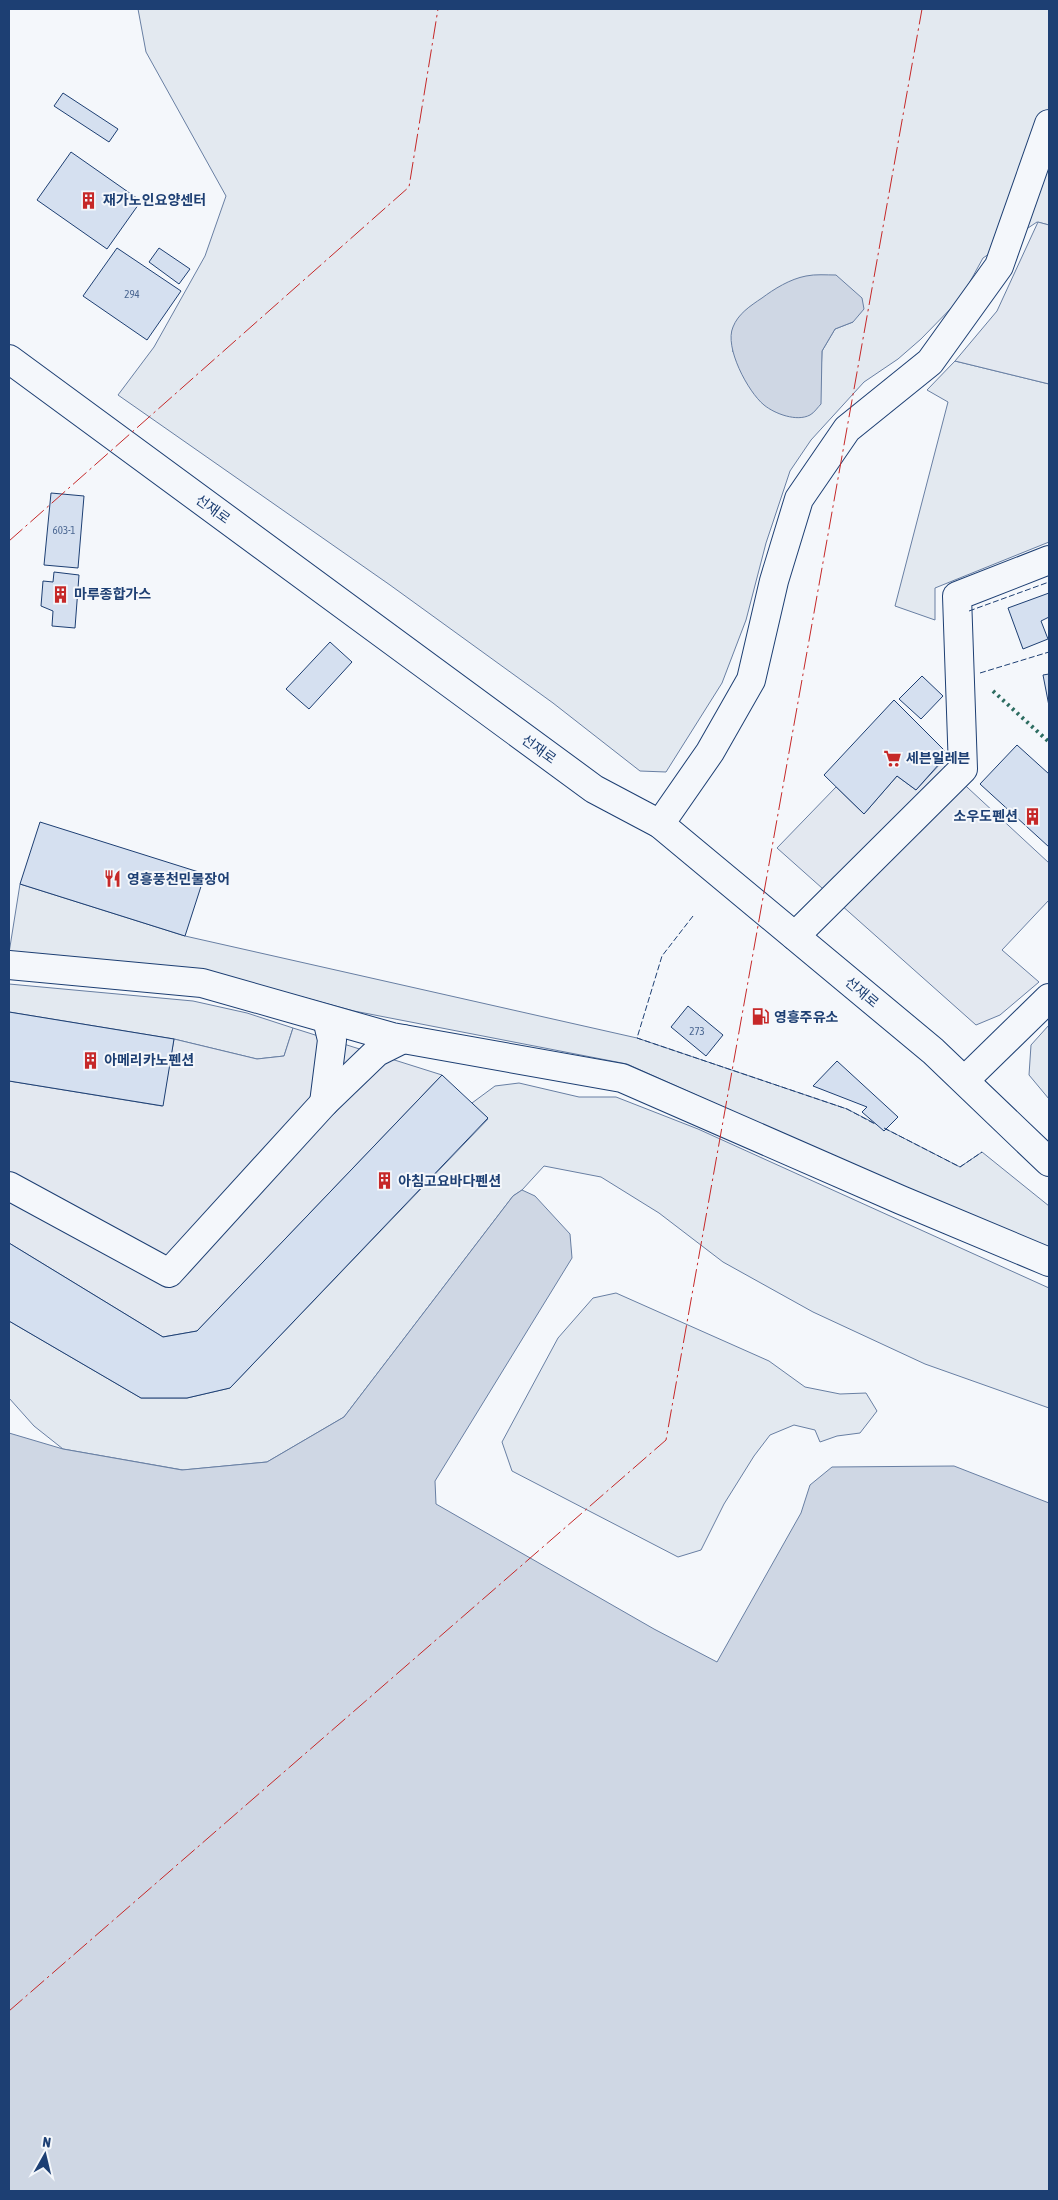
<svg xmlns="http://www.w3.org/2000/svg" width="1058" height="2200" font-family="'Asap Condensed','Noto Sans KR',sans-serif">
	<rect width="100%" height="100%" fill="#f4f7fb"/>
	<!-- green -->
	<g fill="#e3e9f0" stroke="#687fa3" fill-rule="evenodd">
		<path d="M 138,9 L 1049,9 L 1049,225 L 1037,222 L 983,258 L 961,298 L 921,339 L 898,359 L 864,382 L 811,440 L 790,471 L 766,543 L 746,620 L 722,683 L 666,772 L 640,771 L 553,703 L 390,585 L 118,395 L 154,347 L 205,256 L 226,196 L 146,52 ZM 853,322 L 835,329 L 822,351 L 821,374 L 732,351 Z"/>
		<polygon points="955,361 1049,384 1049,542 935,588 935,620 895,606 948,402 927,390"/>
		<polygon points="20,884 185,936 637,1038 847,1109 960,1167 982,1152 1049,1206 1049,1253 627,1064 354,1011 206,971 9,953"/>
		<polygon points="9,984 193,1001 247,1013 293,1028 284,1056 257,1059 174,1039 9,1012"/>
		<polygon points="1049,1025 1049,1099 1029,1075 1031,1045"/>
		<polygon points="519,1083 579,1097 616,1097 698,1129 1049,1288 1049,1408 925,1364 813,1312 723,1262 659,1213 601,1177 544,1166 522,1190 513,1196 344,1417 267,1462 183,1470 63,1449 34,1426 9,1398 9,1321 141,1398 187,1398 230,1388 488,1119 472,1103 495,1086"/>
		<polygon points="616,1293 769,1361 805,1387 840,1394 866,1393 877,1411 860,1433 837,1436 820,1442 815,1430 794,1425 770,1435 754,1456 724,1504 701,1550 678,1557 512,1471 502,1442 558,1338 593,1298"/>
	</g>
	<!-- parking -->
	<g fill="#e3e8f0" stroke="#687fa3">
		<polygon points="1038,222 1049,225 1049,384 955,361 997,311"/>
		<polygon points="941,763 1049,863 1049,900 1002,950 1039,982 1000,1015 976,1025 777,848 836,787 864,814 897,776 916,790"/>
		<polygon points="293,1028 442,1075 197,1331 163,1337 9,1243 9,1081 162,1106 174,1039 257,1059 284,1056"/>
	</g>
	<!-- water -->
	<g fill="#cfd7e4" stroke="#687fa3">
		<path d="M 836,275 L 862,298 L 864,309 L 853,322 L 835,329 L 822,351 L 821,404 C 818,407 814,413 810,415 C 797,422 775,414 764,405 C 748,392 724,347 733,327 C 738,314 750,306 762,298 C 774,289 790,279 806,276 C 815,274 827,275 836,275 Z"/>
		<polygon points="522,1190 535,1196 570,1234 572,1258 435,1481 436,1504 654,1629 717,1662 801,1513 810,1485 832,1467 954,1466 1049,1503 1049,2191 9,2191 9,1433 63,1449 182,1470 267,1462 344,1417 513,1196"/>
	</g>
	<!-- building -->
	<g fill="#d5e0f0" stroke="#1d3f73">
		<polygon points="63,93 118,129 109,142 54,106"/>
		<polygon points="71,152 141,201 107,249 37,200"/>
		<polygon points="117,248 181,291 147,340 83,296"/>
		<polygon points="159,248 190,269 179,284 149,262"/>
		<polygon points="51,493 84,496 78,568 44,565"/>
		<polygon points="54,572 79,575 75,628 52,626 53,611 41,606 43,581 53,582"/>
		<polygon points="1049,593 1049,617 1041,621 1048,639 1023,649 1008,608"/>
		<polygon points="330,642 352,662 309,709 286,689"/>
		<polygon points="1049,674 1049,706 1043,675"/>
		<polygon points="922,676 943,696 921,719 899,699"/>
		<polygon points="894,700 948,754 916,790 897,776 864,814 824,775"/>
		<polygon points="1017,745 1049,774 1049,847 980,784"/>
		<polygon points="40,822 205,874 185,936 20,884"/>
		<polygon points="688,1006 723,1035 706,1056 671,1027"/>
		<polygon points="9,1012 174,1039 163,1106 9,1081"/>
		<polygon points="837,1061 898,1117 884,1131 862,1112 867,1107 813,1086"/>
		<polygon points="442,1075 488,1118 230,1388 187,1398 141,1398 9,1321 9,1243 163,1337 197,1331"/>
	</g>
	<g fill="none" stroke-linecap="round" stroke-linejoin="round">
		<defs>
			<g id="minor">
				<polyline points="9,359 594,789 660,824 933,1051 1049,1162"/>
				<polyline points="660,824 710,752 751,680 774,581 799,499 847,429 930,362 999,266 1049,124"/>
				<polyline points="795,936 963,769 957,596 1049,560"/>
				<polyline points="9,965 202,983 392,1037 622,1078 901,1200 1049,1262"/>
				<polyline points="965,1080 1049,998"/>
				<polyline points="324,1103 332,1040 327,1019"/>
				<polyline points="9,1186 169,1273 324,1103 377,1052 403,1039"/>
			</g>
		</defs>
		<!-- minor casing -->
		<use href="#minor" stroke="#1d3f73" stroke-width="30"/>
		<!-- minor -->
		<use href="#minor" stroke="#f4f7fb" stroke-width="28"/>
		<!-- hedge -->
		<polyline stroke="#2c6c60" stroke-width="4" stroke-dasharray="2.5 4" stroke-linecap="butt" points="993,691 1049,742"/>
		<!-- fence -->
		<g stroke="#1d3f73" stroke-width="1" stroke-dasharray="6 2.5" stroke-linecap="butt">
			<polyline points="969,611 1049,582"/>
			<polyline points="980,673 1049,652"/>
			<polyline points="693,916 662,956 637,1038 847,1109 875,1124"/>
			<polyline points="884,1128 960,1167 982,1152"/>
		</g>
		<!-- power -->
		<g stroke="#c62828" stroke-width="1" stroke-dasharray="18 4 2.5 4" stroke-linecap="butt">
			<polyline points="9,541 409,187 438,9"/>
			<polyline points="9,2011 666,1440 922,9"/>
		</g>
	</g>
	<!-- icons -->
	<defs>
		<symbol id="building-bare" viewBox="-9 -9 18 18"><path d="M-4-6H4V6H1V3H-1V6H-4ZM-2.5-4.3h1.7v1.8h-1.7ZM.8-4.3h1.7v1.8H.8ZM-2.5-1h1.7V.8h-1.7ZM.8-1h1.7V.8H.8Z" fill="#c62828" stroke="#f4f7fb" stroke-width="2.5" paint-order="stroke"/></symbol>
		<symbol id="supermarket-bare" viewBox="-9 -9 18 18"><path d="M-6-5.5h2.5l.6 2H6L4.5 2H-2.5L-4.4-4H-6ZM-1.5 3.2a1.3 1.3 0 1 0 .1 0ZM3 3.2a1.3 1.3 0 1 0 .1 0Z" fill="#c62828" stroke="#f4f7fb" stroke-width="2.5" paint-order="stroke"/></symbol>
		<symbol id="restaurant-bare" viewBox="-9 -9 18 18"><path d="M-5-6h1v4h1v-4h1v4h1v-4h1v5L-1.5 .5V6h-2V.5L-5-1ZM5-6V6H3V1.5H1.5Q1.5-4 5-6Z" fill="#c62828" stroke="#f4f7fb" stroke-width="2.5" paint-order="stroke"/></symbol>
		<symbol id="fuel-bare" viewBox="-9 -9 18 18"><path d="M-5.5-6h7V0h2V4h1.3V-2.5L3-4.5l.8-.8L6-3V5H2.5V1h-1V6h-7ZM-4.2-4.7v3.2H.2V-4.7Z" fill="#c62828" stroke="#f4f7fb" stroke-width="2.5" paint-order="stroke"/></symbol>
	</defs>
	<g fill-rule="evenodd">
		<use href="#building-bare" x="76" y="188" width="25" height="25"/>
		<use href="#building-bare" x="48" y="582" width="25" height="25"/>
		<use href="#supermarket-bare" x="880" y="746" width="25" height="25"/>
		<use href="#building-bare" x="1020" y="804" width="25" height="25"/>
		<use href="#restaurant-bare" x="100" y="866" width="25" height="25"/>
		<use href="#fuel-bare" x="748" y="1004" width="25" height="25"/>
		<use href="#building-bare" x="78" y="1048" width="25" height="25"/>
		<use href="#building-bare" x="372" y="1168" width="25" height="25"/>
	</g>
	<g text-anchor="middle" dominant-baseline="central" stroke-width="4" stroke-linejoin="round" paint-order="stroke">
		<!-- number labels -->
		<g font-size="11" fill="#4b6792">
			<text x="132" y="294">294</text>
			<text x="64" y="530">603-1</text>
			<text x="697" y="1031">273</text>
		</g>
		<!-- poi labels -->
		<g font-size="14" font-weight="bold" fill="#1d3f73" stroke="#f4f7fb" text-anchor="start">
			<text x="103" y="200">재가노인요양센터</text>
			<text x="74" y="594">마루종합가스</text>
			<text x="906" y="758">세븐일레븐</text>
			<text x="1018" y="816" text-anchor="end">소우도펜션</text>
			<text x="127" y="879">영흥풍천민물장어</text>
			<text x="774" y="1017">영흥주유소</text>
			<text x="104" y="1060">아메리카노펜션</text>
			<text x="398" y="1181">아침고요바다펜션</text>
		</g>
		<!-- street labels -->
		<g font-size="14" fill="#1d3f73" stroke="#f4f7fb">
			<text transform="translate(213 509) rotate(36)">선재로</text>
			<text transform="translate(539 749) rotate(36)">선재로</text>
			<text transform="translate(862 992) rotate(40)">선재로</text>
		</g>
	</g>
	<!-- border -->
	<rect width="1058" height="2200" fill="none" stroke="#1d3f73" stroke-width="20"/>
	<!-- north arrow -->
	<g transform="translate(45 2155) rotate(8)" stroke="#f4f7fb" stroke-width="4" paint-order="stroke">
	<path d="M0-4L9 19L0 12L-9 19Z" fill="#1d3f73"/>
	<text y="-8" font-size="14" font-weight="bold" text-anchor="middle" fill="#1d3f73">N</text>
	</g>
</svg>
